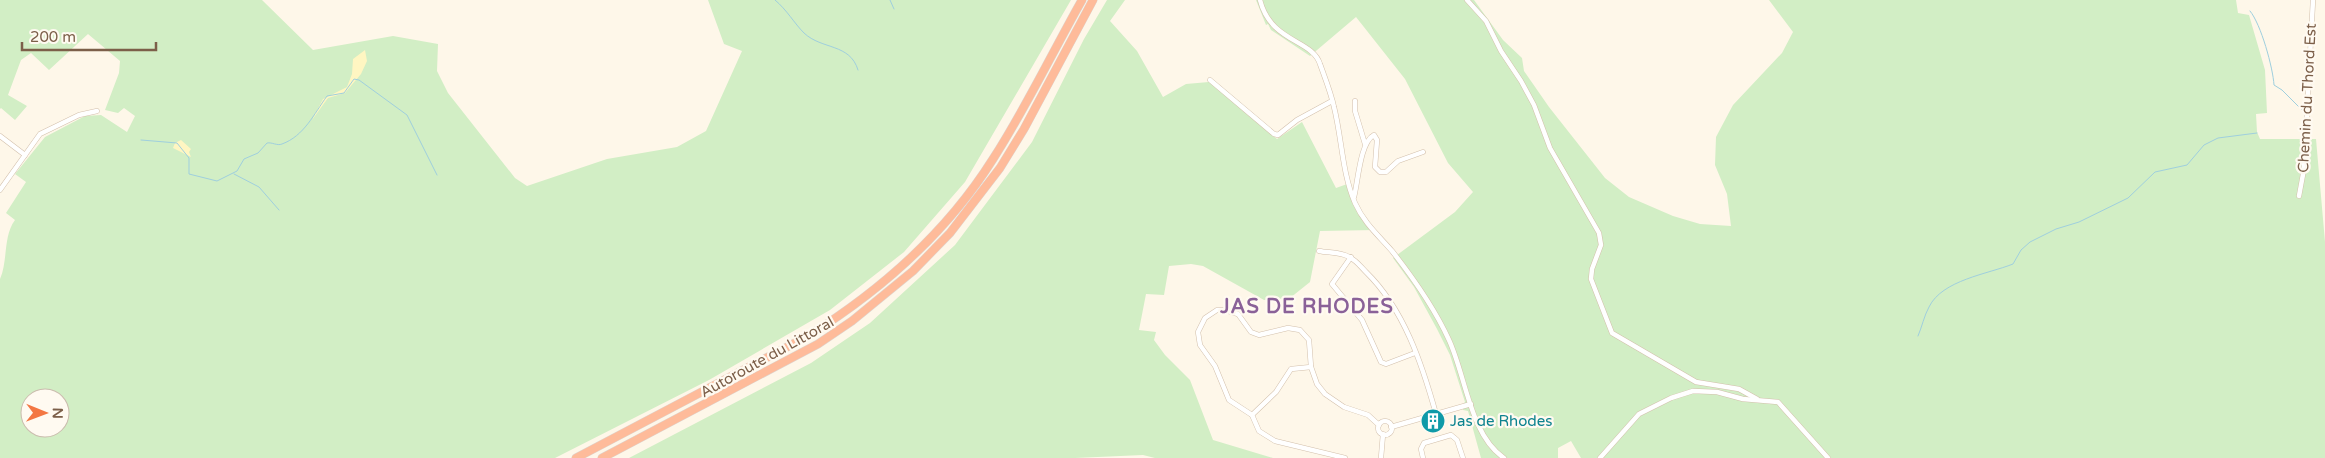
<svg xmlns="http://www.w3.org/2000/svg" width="2325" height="458" font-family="'Varela Round',sans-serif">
	<rect width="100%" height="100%" fill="#fef7e9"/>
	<!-- green -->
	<g fill="#d2eec5" fill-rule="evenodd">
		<path d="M 0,0 L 262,0 L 313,50 L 393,36 L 438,44 L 437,71 L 448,93 L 515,178 L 527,186 L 607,159 L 677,147 L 706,131 L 742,51 L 724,44 L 708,0 L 1071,0 L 965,182 L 904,252 L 830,310 L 709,380 L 555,458 L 0,458 L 0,279 C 8,261 3,236 15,220 L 6,213 L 26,182 L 15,174 L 45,137 L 85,116 L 101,115 L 127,132 L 135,116 L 124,108 L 118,113 L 105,110 L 119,73 L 120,61 L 88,34 L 49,70 L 31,53 L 21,60 L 8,95 L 27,106 L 15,120 L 1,108 L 0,109 ZM 30,398 L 60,398 L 60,428 L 30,428 Z"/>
		<polygon points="1107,0 1125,0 1110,21 1137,51 1163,97 1186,84 1209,82 1277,139 1302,122 1336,188 1350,183 1355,202 1375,230 1320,231 1310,282 1290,298 1264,300 1203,266 1191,264 1169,266 1164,295 1146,294 1139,330 1156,332 1154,340 1165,355 1190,380 1213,440 1273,458 1155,458 1143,455 1075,458 629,458 811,363 870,323 955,245 1032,142 1084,39"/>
		<polygon points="1256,0 1474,0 1503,40 1522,58 1524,71 1549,107 1605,178 1629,197 1673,216 1700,224 1731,226 1727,194 1715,165 1716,137 1733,105 1782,53 1793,32 1769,0 2236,0 2238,13 2249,15 2265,70 2267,113 2256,114 2257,132 2260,139 2316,139 2325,242 2325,458 1581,458 1571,441 1558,448 1558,458 1481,458 1468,411 1463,410 1462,405 1465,402 1450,355 1437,329 1414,287 1393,258 1455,212 1473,192 1448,163 1405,79 1356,17 1310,56 1271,30 1268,24 1266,25"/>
	</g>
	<!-- sand -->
	<g fill="#fff6c2">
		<polygon points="365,50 367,61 361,74 345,93 328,98 312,120 323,99 347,87 352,74 353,59"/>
		<polygon points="181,140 191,149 189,152 191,157 173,148 175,143"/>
	</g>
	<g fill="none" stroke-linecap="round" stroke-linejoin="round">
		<!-- stream -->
		<g stroke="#9fcfde" stroke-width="1">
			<path d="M 775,0 C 787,10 794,23 804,33 C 822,50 850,43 858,70"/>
			<polyline points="890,0 894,9"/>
			<path d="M 2250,11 C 2261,24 2273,68 2274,85 L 2282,90 L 2303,111"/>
			<path d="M 141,140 L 177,143 L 189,158 L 189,174 L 217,181 L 237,171 L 244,159 L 258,153 L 267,143 C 272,142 277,146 282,144 C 304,136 314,114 327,96 L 344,93 L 354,79 L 359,80 L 407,115 L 437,175"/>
			<polyline points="234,174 259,187 279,210"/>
			<path d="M 1918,336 C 1922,327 1924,316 1929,307 C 1942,280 1988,274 2013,264 L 2021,250 L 2030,242 L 2056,229 L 2079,222 L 2128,198 L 2155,172 L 2187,165 L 2204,145 L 2218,138 L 2257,133"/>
		</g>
		<defs>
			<g id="minor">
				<path d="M 1260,0 C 1271,43 1312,39 1320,64 C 1325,78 1331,93 1334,107 C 1342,139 1342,173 1355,203 C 1364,223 1378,235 1392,251 C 1414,279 1434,307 1449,340 C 1466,377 1470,435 1504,458"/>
				<polyline points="1467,0 1486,21 1501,51 1521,81 1534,105 1550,148 1599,233 1601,245 1592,269 1591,279 1612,333 1696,382 1739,389 1757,399"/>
				<polyline points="1210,80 1274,134 1278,135 1297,120 1332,101"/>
				<polyline points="1355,101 1355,111 1365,144"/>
				<polyline points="0,136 25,155"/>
				<polyline points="0,190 40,134 79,115 97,111"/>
				<polyline points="2299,196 2304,169 2313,0"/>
				<path d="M 1354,197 C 1358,182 1360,142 1374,135 L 1377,140 L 1375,167 L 1380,172 L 1386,172 L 1398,161 L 1423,152"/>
				<path d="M 1319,251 C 1329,253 1341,252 1349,257 C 1356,260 1361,267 1366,272 C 1404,309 1422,364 1436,414"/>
				<polyline points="1351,257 1332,284 1362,320 1381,362 1386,364 1415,353"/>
				<polyline points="1252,415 1276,392 1291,369 1311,367"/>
				<circle cx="1385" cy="428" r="7"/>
				<polyline points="1391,427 1471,404"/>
				<polyline points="1345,458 1275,441 1259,431 1252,415 1229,400 1215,366 1200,345 1198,332 1205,318 1217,310 1225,310 1238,314 1251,332 1259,335 1288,328 1300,330 1309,340 1311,367 1317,384 1325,394 1344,407 1368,415 1379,425"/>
				<polyline points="1381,458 1383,434"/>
				<polyline points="1423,458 1421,449 1424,443 1451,435 1457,440 1463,458"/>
				<polyline points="1600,458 1639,414 1671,398 1693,391 1717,392 1743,399 1778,402 1828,458"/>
			</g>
			<g id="motorway">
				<path d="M 576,458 L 808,336 C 880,291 947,232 993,159 C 1026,108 1052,53 1082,0"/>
				<polyline points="602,458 818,344 852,321 913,271 950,233 1000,168 1024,129 1093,0"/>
			</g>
		</defs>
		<!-- minor casing -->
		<use href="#minor" stroke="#d3c0ac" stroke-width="5.5"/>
		<!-- motorway casing -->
		<use href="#motorway" stroke="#ddd5d0" stroke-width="9"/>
		<!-- minor -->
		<use href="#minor" stroke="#fff" stroke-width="4.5"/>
		<!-- motorway -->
		<use href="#motorway" stroke="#febb9a" stroke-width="8"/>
	</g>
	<!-- icons -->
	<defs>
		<symbol id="building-disc" viewBox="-11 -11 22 22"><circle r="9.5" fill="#0f9aa8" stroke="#fffaf1"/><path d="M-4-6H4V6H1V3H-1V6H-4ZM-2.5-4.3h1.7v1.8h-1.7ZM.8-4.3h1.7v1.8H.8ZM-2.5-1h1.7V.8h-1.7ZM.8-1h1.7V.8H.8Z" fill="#fff"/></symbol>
	</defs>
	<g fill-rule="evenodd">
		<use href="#building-disc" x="1419" y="407" width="28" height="28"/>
	</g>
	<g text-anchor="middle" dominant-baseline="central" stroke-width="4.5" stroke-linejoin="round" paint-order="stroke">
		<!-- street labels -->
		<g font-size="15" fill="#7c5f49" stroke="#fffaf1">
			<text transform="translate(2307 98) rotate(-87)">Chemin du Thord Est</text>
			<text transform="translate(767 357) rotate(-29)">Autoroute du Littoral</text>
		</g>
		<!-- culture labels -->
		<g font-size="15" fill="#0d838f" stroke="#fffaf1" text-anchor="start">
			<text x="1450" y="421">Jas de Rhodes</text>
		</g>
		<!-- district labels -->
		<g font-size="20" font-weight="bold" letter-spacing="1" fill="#8a6198" stroke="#fffaf1">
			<text x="1307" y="307">JAS DE RHODES</text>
		</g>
	</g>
	<!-- north arrow -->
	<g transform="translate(45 413) rotate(91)"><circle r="24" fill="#fffaf1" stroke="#cbbcae"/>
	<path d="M0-4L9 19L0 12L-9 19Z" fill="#f37743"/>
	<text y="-8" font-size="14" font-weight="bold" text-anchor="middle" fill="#7c5f49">N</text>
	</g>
	<!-- scale -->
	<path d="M22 42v8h134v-8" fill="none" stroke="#7c5f49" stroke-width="2.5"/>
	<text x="30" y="42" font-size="15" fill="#7c5f49" stroke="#fffaf1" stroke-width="4" paint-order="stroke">200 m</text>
</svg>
